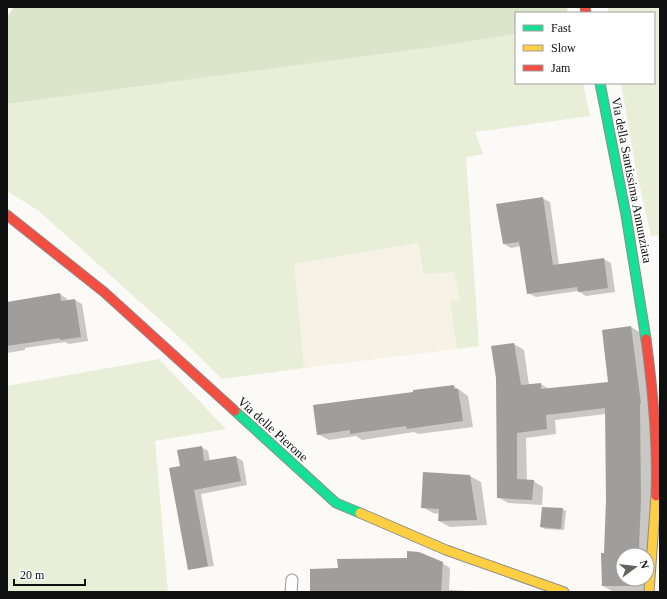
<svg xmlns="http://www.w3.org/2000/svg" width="667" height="599" font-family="Georgia,serif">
	<rect width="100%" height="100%" fill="#fcfaf7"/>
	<!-- farmland -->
	<polygon fill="#f6f2e5" points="419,243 454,271 461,301 450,302 457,349 304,368 293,264"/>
	<!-- green -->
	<g fill="#e9eed9">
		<polygon points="608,7 660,7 660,235 651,236 635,165 621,83 654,83 654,13 609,13"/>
		<polygon points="516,34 516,83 583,83 590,116 475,132 483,154 466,157 479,346 457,349 450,301 460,300 454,272 424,274 418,243 294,264 304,368 222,379 180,338 39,211 7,191 7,104 435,47"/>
		<polygon points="159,359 226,429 155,441 168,592 7,592 7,386"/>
	</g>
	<!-- forest -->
	<polygon fill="#dbe5c9" points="14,7 567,7 568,13 516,13 516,34 435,47 7,104 7,17"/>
	<!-- shadow -->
	<g fill="#0003" fill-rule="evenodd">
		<polygon points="542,198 550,202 559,265 604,259 611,263 615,292 586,296 578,291 536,297 528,293 521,246 511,248 504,244"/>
		<polygon points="60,294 67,299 68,301 75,300 82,304 88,341 69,344 65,342 25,348 25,350 7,353 7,311"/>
		<path d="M 631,327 L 641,333 L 652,424 L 653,443 L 652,508 L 646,591 L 612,591 L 603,586 L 602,554 L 605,554 L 607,500 L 606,414 L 555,420 L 556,434 L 526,438 L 527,481 L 533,481 L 543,487 L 542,505 L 508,503 L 498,497 L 497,378 L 493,347 L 514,344 L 524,350 L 529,385 L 541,384 L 549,389 L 610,383 L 603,331 ZM 623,555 L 647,555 L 647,579 L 623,579 Z"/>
		<polygon points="454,386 468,396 473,427 418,434 414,432 362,440 356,436 329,440 318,434 415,392"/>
		<polygon points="201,447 208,451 210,461 236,457 243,461 247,485 201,494 214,566 194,569 188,565 181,467"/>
		<polygon points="470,476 481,482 487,525 450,527 439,521 440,514 433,513 422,507"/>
		<polygon points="562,509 566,511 564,530 545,529 541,527"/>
		<polygon points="442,563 450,568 449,590 489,592 311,592"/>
	</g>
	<!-- building -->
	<g fill="#a09e9c">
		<polygon points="543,197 553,265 604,258 608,288 578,292 577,287 527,294 519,242 503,244 496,204"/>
		<polygon points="60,293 61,301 75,299 81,337 60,340 60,338 7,346 7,302"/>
		<polygon points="631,326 641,404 640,404 641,500 639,548 638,548 638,555 623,555 623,579 637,579 637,586 602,586 601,553 604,553 606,500 605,408 546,415 547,429 517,433 517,479 534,480 532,500 497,498 496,378 491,346 514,343 521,385 541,383 541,389 608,382 602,330"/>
		<polygon points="454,385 454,389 458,389 463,421 407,429 406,426 350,434 350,430 317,435 313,405 413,392 413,390"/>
		<polygon points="202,446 204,461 236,456 241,481 194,490 208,566 188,570 169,468 180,466 177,450"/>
		<polygon points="423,472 470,475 477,520 438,521 439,509 421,508"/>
		<polygon points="542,507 563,508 561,529 540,527"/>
		<polygon points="407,551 419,552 443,562 441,592 310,592 310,569 338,568 337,559 407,558"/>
	</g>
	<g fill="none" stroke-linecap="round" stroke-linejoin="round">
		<defs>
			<polyline id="lane" points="291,592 292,580"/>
			<g id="fast">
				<polyline points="600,83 626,215 646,339"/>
				<polyline points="235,411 336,503 360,513"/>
			</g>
			<g id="slow">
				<polyline points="360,513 446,550 564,592"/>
				<polyline points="649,592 656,496"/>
			</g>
			<g id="jam">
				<polyline points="585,7 586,13"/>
				<polyline points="7,215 104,292 235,411"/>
				<path d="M 646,339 C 653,391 658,443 656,496"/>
			</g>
		</defs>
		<!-- lane casing -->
		<use href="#lane" stroke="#969594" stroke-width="13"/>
		<!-- fast casing -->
		<use href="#fast" stroke="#8d8c8b" stroke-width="11"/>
		<!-- slow casing -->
		<use href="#slow" stroke="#8d8c8b" stroke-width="11"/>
		<!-- jam casing -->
		<use href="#jam" stroke="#8d8c8b" stroke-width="11"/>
		<!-- lane -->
		<use href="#lane" stroke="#fffefe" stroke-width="11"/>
		<!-- fast -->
		<use href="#fast" stroke="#16e098" stroke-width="9"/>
		<!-- slow -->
		<use href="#slow" stroke="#ffcf43" stroke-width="9"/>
		<!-- jam -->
		<use href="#jam" stroke="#f24e42" stroke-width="9"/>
	</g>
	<g text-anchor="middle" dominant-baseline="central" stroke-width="4" stroke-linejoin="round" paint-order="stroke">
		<!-- street labels -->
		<g font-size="13" fill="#101010" stroke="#fff">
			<text transform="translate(632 180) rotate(79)">Via della Santissima Annunziata</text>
			<text transform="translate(273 429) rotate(42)">Via delle Pierone</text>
		</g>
	</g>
	<!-- border -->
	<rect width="667" height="599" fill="none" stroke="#101010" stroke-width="16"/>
	<!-- legend -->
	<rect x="515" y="12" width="140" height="72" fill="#ffffff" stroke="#9f9f9f"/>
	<rect x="523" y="25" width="20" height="6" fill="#16e098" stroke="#9f9f9f"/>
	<text x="551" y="32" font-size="12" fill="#101010">Fast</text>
	<rect x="523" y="45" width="20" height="6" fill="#ffcf43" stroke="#9f9f9f"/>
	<text x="551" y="52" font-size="12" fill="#101010">Slow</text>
	<rect x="523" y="65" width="20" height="6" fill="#f24e42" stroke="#9f9f9f"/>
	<text x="551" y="72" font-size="12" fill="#101010">Jam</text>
	<!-- north arrow -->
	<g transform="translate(635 567) rotate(75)"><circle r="19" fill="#ffffff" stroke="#9f9f9f"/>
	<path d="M0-3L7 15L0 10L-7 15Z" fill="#636261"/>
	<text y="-6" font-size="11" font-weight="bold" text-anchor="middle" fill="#101010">N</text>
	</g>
	<!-- scale -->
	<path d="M14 579v6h71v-6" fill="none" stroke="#101010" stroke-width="2"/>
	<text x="20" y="579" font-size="12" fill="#101010" stroke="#ffffff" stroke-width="3" paint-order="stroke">20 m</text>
</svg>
